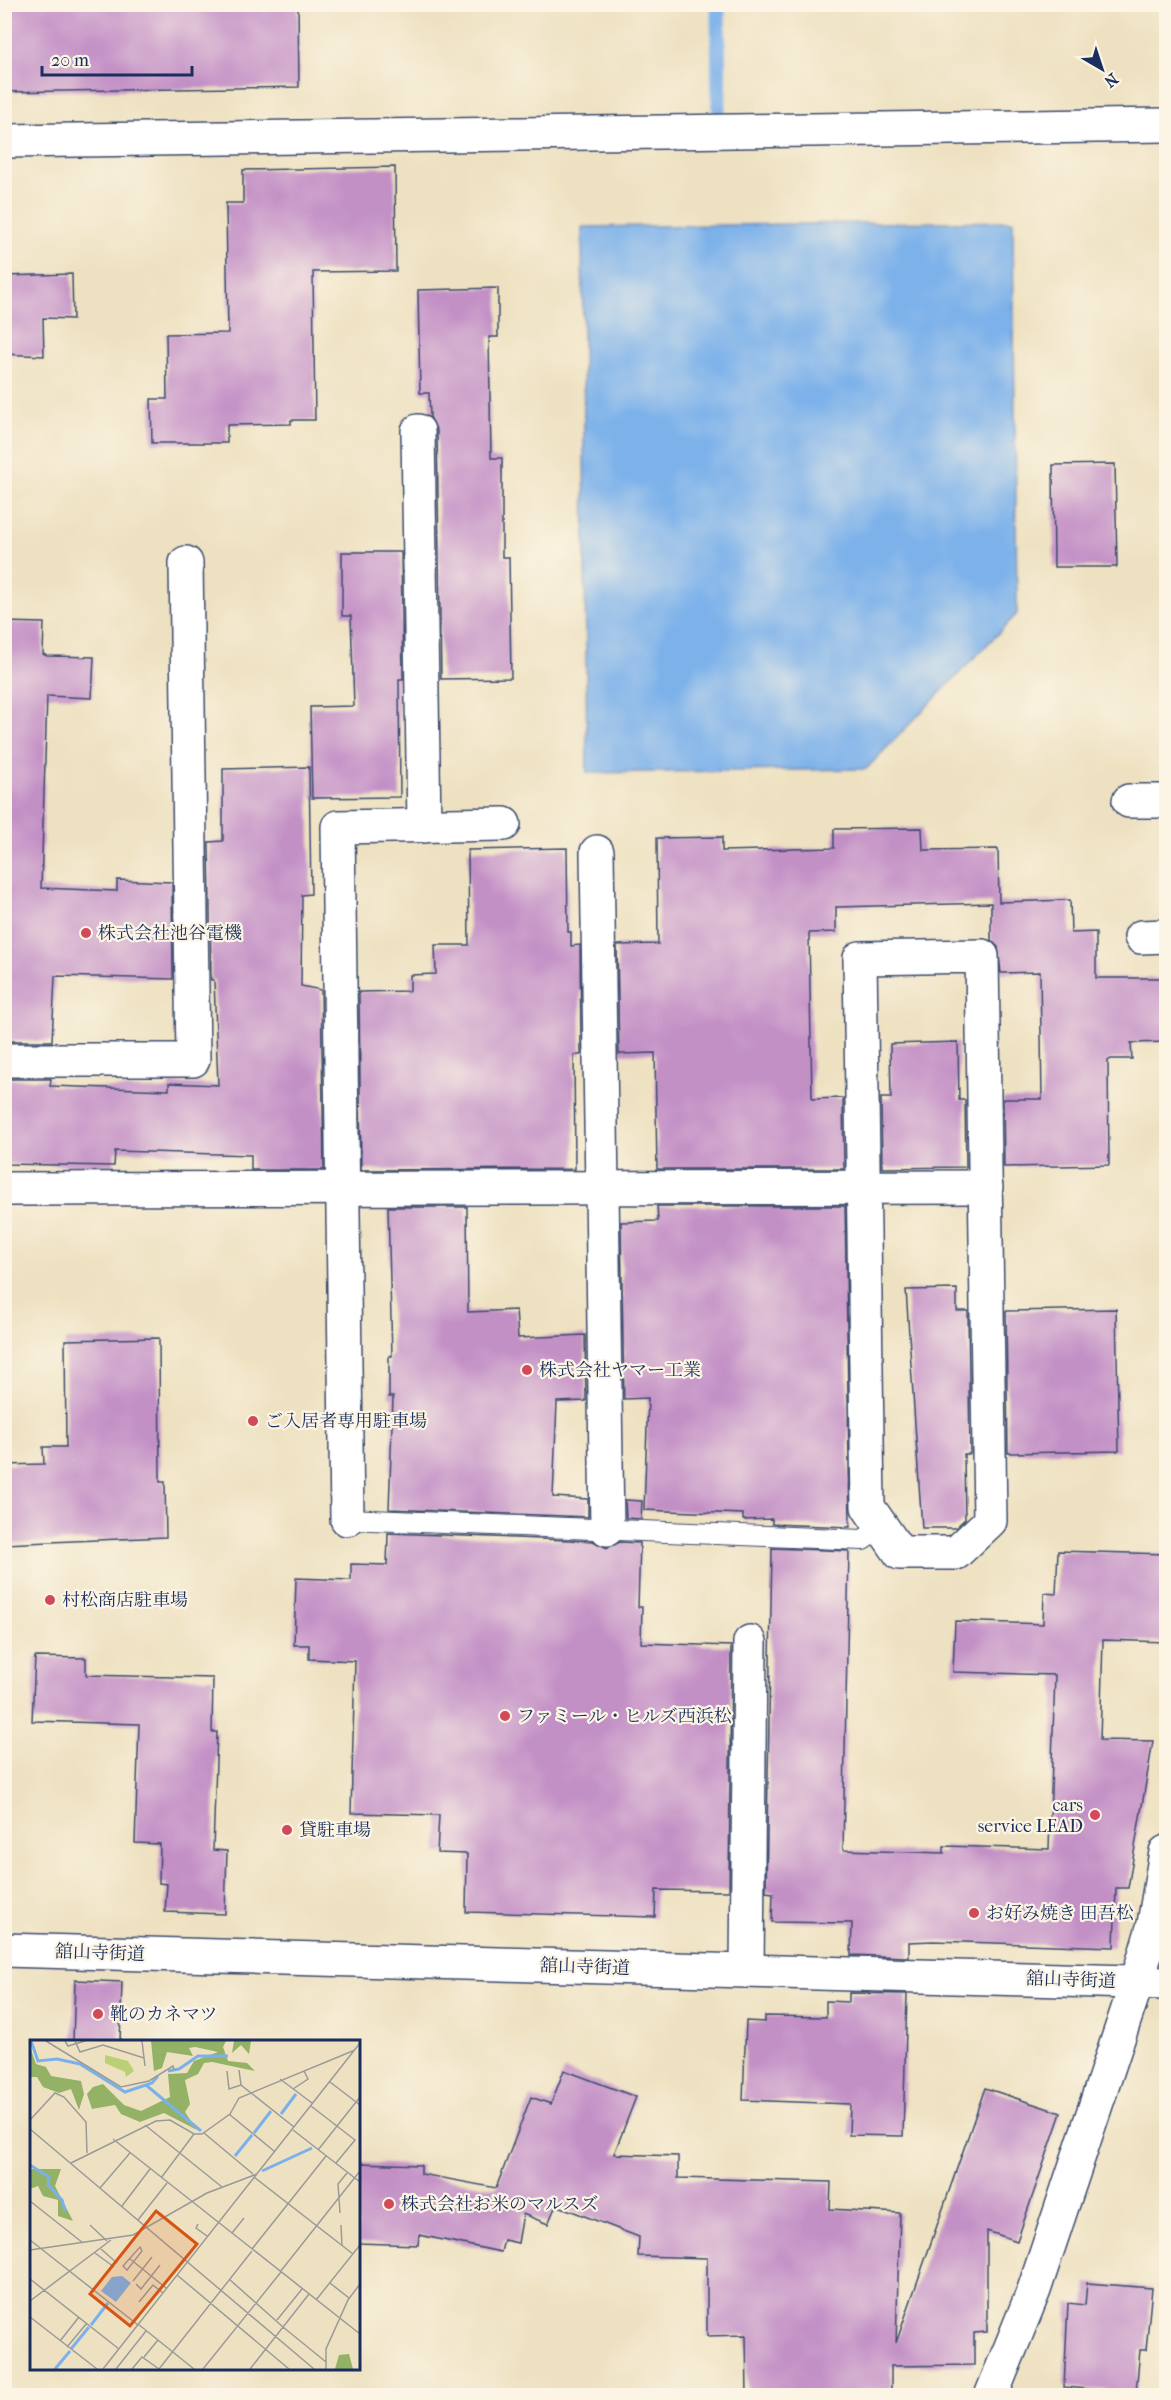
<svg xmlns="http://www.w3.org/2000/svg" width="1171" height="2400" font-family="'IM FELL French Canon','Noto Serif JP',serif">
	<rect width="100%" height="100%" fill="#fcf5e5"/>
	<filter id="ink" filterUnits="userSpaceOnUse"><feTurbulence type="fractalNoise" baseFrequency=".0167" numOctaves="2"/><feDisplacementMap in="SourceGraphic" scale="12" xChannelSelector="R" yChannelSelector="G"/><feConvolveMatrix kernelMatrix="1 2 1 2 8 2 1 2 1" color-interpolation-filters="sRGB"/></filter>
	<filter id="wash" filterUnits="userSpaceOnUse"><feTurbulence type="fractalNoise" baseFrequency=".008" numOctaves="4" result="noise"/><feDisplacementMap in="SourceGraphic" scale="24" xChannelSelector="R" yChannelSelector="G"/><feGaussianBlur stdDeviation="1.35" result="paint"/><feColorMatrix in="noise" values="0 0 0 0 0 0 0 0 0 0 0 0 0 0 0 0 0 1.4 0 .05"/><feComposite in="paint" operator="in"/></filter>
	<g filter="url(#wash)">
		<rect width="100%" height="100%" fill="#eee1c1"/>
		<!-- water -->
		<polygon fill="#7bb1ea" stroke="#4b70a4" stroke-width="1.5" points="1013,221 1017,614 866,769 587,773 582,227"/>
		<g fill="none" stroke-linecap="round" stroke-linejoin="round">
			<!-- stream -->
			<polyline stroke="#7bb1ea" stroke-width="15" points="718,4 719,108"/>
		</g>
		<g id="blocks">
			<!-- building -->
			<g fill="#c390c6">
				<polygon points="4,4 298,4 299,87 4,92"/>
				<polygon points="395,167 396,271 313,272 315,420 291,420 291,424 227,425 227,443 152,443 151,399 167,399 166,334 228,333 226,203 243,203 243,170"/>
				<polygon points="72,274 73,319 43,318 44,356 4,354 4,276"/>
				<polygon points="498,288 498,337 489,337 491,458 502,458 502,557 509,557 511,678 441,679 437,431 430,417 429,393 420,393 418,290"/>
				<polygon points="1115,464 1117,567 1054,567 1053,465"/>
				<polygon points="342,552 401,552 403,679 399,679 400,797 312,798 310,707 354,706 351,616 342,616"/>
				<polygon points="4,622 44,623 43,654 47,656 94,657 92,698 47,696 41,888 117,891 117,880 172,882 173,979 55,976 52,1041 4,1041"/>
				<polygon points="309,767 311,894 302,895 301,986 321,990 324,1170 251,1170 251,1155 115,1151 114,1166 4,1164 4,1079 51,1079 50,1086 169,1090 169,1083 218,1085 214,980 211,980 209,842 223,841 223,769"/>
				<polygon points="922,828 923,850 998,849 999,902 1070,900 1071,933 1096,932 1096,978 1167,978 1167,1042 1131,1043 1132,1059 1111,1059 1108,1061 1109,1165 1004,1167 1003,1099 1042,1099 1040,972 1001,973 998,947 991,940 991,903 836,907 836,932 809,933 812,1099 843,1098 844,1169 657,1169 655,1053 619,1054 617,945 658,944 657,838 722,837 722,851 834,848 834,829"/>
				<polygon points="567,848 568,932 571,932 571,946 580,945 581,1055 574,1055 575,1169 361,1170 359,992 410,991 410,975 436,974 435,945 469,945 468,850"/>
				<polygon points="958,1042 959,1100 965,1100 966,1167 882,1168 881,1098 891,1098 890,1044"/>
				<polygon points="657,1206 845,1206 850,1527 772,1524 772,1519 743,1520 743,1514 644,1510 648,1398 624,1399 621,1222 658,1221"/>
				<polygon points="388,1207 467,1207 468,1312 516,1310 518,1338 585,1335 586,1401 557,1402 553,1497 588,1499 588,1517 389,1509 393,1397 389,1397 389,1356 392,1356"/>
				<polygon points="957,1289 957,1311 968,1311 970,1454 964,1454 965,1519 955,1528 922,1528 906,1290"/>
				<polygon points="1116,1309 1119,1451 1008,1453 1006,1311"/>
				<polygon points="159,1338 160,1482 165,1482 166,1537 4,1544 4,1465 44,1464 43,1447 66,1447 65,1340"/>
				<polygon points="625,1500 642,1501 641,1519 626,1518"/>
				<polygon points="388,1533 593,1541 607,1548 620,1542 640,1543 638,1607 642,1607 641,1643 731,1646 729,1891 656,1890 655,1917 466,1912 467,1854 437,1853 439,1815 351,1813 355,1661 309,1659 309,1645 294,1645 296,1578 351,1580 351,1564 387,1565"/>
				<polygon points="772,1548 849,1551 843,1850 944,1853 944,1846 1049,1849 1055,1675 953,1672 955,1621 1043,1624 1044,1593 1056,1594 1058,1551 1167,1554 1167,1642 1103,1640 1100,1740 1153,1741 1128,1888 1116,1888 1114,1947 933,1941 909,1942 909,1957 851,1955 852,1923 772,1922 773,1893 766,1892"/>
				<polygon points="35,1657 86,1658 86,1675 213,1678 212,1732 217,1732 213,1850 227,1851 225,1914 165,1912 167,1884 159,1883 160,1844 135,1843 139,1724 32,1721"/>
				<polygon points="75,1980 122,1982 120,2042 73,2042"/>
				<polygon points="849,1993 907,1994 903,2136 849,2135 850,2104 743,2100 746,2021 765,2022 765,2016 826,2017 826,2001 849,2002"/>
				<polygon points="564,2070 636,2097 614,2154 678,2156 678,2178 831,2182 830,2209 900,2213 896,2343 985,2088 1061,2113 1017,2241 987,2231 987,2332 974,2333 974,2365 891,2366 891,2396 747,2396 746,2335 707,2336 707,2258 638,2256 639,2237 556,2205 548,2224 523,2214 518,2243 504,2240 501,2252 419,2235 418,2245 358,2243 358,2163 421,2165 421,2174 496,2188 531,2097 551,2104"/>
				<polygon points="1087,2283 1152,2288 1146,2350 1140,2350 1136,2393 1064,2387 1068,2303 1085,2305"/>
			</g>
		</g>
	</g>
	<g filter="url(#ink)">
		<use href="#blocks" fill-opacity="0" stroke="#3b4a6d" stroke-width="1.5"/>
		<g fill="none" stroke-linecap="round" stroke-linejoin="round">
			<defs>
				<polyline id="service" points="347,1519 863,1540 881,1527"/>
				<g id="minor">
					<polyline points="4,141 1166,125"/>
					<polyline points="418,431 424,826"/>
					<polyline points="1129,801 1166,801"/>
					<polyline points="597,852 607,1529"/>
					<polyline points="1141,937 1166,936"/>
					<polygon points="982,956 990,1521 956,1553 900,1553 868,1507 860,958"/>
					<polyline points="4,1060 193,1060 186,563"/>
					<polyline points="4,1189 986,1187"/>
					<polyline points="347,1519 338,827 504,824"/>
					<polyline points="747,1971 750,1642"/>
					<polyline points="991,2396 1034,2290 1137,1982"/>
				</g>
				<polyline id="tertiary" points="1137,1982 1154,1924 1166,1852"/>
				<polyline id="primary" points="4,1950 1166,1983"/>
			</defs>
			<!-- service casing -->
			<use href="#service" stroke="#3b4a6d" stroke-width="22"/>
			<!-- minor casing -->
			<use href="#minor" stroke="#3b4a6d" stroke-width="36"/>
			<!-- tertiary casing -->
			<use href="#tertiary" stroke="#3b4a6d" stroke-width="36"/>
			<!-- primary casing -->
			<use href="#primary" stroke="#3b4a6d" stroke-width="36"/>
			<!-- service -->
			<use href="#service" stroke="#fff" stroke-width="20"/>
			<!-- minor -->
			<use href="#minor" stroke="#fff" stroke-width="33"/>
			<!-- tertiary -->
			<use href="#tertiary" stroke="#fff" stroke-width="33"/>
			<!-- primary -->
			<use href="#primary" stroke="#fff" stroke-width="33"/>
		</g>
	</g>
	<!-- markers -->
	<g fill="#d1495b" stroke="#fcf5e5" stroke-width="2">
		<circle cx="86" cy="933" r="6"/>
		<circle cx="527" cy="1370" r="6"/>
		<circle cx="253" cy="1421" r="6"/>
		<circle cx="50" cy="1600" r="6"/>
		<circle cx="505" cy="1716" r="6"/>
		<circle cx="1095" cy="1815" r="6"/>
		<circle cx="287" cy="1830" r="6"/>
		<circle cx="974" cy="1913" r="6"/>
		<circle cx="98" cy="2014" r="6"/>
		<circle cx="389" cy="2204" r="6"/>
	</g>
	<g text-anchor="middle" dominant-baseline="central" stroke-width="4.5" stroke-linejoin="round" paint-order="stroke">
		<!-- poi labels -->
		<g font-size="18" fill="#1b2f5e" stroke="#fcf5e5" text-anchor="start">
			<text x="98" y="933">株式会社池谷電機</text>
			<text x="539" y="1370">株式会社ヤマー工業</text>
			<text x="265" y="1421">ご入居者専用駐車場</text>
			<text x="62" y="1600">村松商店駐車場</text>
			<text x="517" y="1716">ファミール・ヒルズ西浜松</text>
			<text x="1083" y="1805" text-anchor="end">cars<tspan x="1083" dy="21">service LEAD</tspan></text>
			<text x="299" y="1830">貸駐車場</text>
			<text x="986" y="1913">お好み焼き 田吾松</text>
			<text x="110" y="2014">靴のカネマツ</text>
			<text x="401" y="2204">株式会社お米のマルスズ</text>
		</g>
		<!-- street labels -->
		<g font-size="18" fill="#1b2f5e" stroke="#fcf5e5">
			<text transform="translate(100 1953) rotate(2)">舘山寺街道</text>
			<text transform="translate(585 1967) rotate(2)">舘山寺街道</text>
			<text transform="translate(1071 1980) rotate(2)">舘山寺街道</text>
		</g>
	</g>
	<!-- overview -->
	<g transform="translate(30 2040)">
		<rect width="330" height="330" fill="#eee1c1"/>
		<path d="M 75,15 L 98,21 L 104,31 L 96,37 L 95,32 L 75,23 Z" fill="#bbd074"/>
		<path d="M 121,1 L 196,1 L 193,7 L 198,21 L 217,23 L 225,31 L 182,22 L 174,23 L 168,34 L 155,40 L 160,64 L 155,72 L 167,90 L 134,73 L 110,82 L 91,74 L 85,65 L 62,69 L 57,54 L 63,47 L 73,44 L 94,65 L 111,71 L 140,57 L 138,34 L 157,33 L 164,21 L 188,12 L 165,7 L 159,8 L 163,16 L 137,12 L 132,28 L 124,31 ZM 204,1 L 221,1 L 219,14 L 211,5 L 202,13 ZM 0,7 L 6,24 L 16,27 L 21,36 L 51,41 L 54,54 L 49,70 L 41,49 L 29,53 L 13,47 L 7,37 L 0,37 ZM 0,129 L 31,129 L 25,146 L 43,181 L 28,176 L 28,160 L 13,156 L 8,146 L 0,149 ZM 319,314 L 323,329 L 305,329 L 309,315 Z" fill="#94b266"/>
		<path d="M 92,236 L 101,243 L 86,262 L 71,251 L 82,237 Z" fill="#7bb1ea"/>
		<path fill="none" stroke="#7bb1ea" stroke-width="3" d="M 1,1 L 8,21 L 27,19 L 50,24 L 95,52 L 122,43 L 128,36M 138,31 L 149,29 L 168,16 L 198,16M 116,45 L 171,91M 251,74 L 266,54M 224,93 L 241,71M 205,116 L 222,95M 0,125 L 19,137 L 18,145 L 32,160 L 35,171M 232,131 L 282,108M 61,285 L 78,263M 41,309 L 59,287M 25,329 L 40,311"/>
		<path fill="none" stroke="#9a9a99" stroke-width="1.5" d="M 16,1 L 91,47 L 119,41 L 143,26 L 144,30M 35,1 L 38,6 L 55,1M 45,1 L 50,12 L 73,5 L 114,18M 112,1 L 115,26M 209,30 L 211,45 L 264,87M 197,31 L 199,49 L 211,45M 250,39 L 282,63M 300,42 L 330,65M 263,49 L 278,39 L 274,31M 281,66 L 325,100 L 306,123M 199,74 L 244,111M 0,80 L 25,53 L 34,57 L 56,82 L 57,113M 115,85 L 192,147M 0,89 L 284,329M 263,90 L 330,142M 174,93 L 223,134M 83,99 L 330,294M 288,110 L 330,57M 41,123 L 126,81 L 140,80 L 164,94 L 172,94 L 200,74 L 209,58 L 325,10M 224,137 L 323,214M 131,138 L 164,94M 70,148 L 100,113M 0,161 L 53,203M 92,166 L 120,129M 310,173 L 308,144 L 317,133M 108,180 L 137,143M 168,184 L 166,188 L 177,196M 60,185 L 77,201M 311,185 L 312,206M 202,193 L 214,178M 0,200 L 108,285M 110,207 L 112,211 L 97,230 L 93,226 ZM 71,209 L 87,223M 222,209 L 296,116M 0,210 L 103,195 L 177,153 L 227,134M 65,213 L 84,227M 99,218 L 136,248M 250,232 L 330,131M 147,235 L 259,329M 0,239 L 89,309M 199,239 L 253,287M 103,241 L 122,217M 300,243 L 319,258M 106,244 L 111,249 L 130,225M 286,260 L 330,205M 0,261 L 81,200M 109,262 L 123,245 L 133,253M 0,277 L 67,329M 247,280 L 272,249M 108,284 L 164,329M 253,287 L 296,322M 30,301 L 49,277M 37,307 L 57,283M 114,317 L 128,300M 73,329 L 330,3M 86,329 L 116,291M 102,329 L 112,317 L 129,329M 129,329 L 222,211M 173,329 L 251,232M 220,329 L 279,254M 296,329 L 296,309 L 318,260 L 330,244"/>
		<path fill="#d45514" fill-opacity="0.15" stroke="#d45514" stroke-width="3" d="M 126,171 L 167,204 L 100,286 L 60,254 Z"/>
		<rect width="330" height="330" fill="none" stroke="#1b2f5e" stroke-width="3"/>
	</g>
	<!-- margin -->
	<rect width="1171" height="2400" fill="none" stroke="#fcf5e5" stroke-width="24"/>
	<!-- north arrow -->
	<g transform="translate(1102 69) rotate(141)" stroke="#fcf5e5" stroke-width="4.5" paint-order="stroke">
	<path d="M0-4.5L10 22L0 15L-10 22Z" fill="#1b2f5e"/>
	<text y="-9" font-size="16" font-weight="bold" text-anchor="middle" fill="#1b2f5e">N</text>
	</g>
	<!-- scale -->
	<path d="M42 66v9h150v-9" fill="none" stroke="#1b2f5e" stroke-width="3"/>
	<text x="51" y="66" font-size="18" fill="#1b2f5e" stroke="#fcf5e5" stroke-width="4.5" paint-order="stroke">20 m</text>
</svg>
